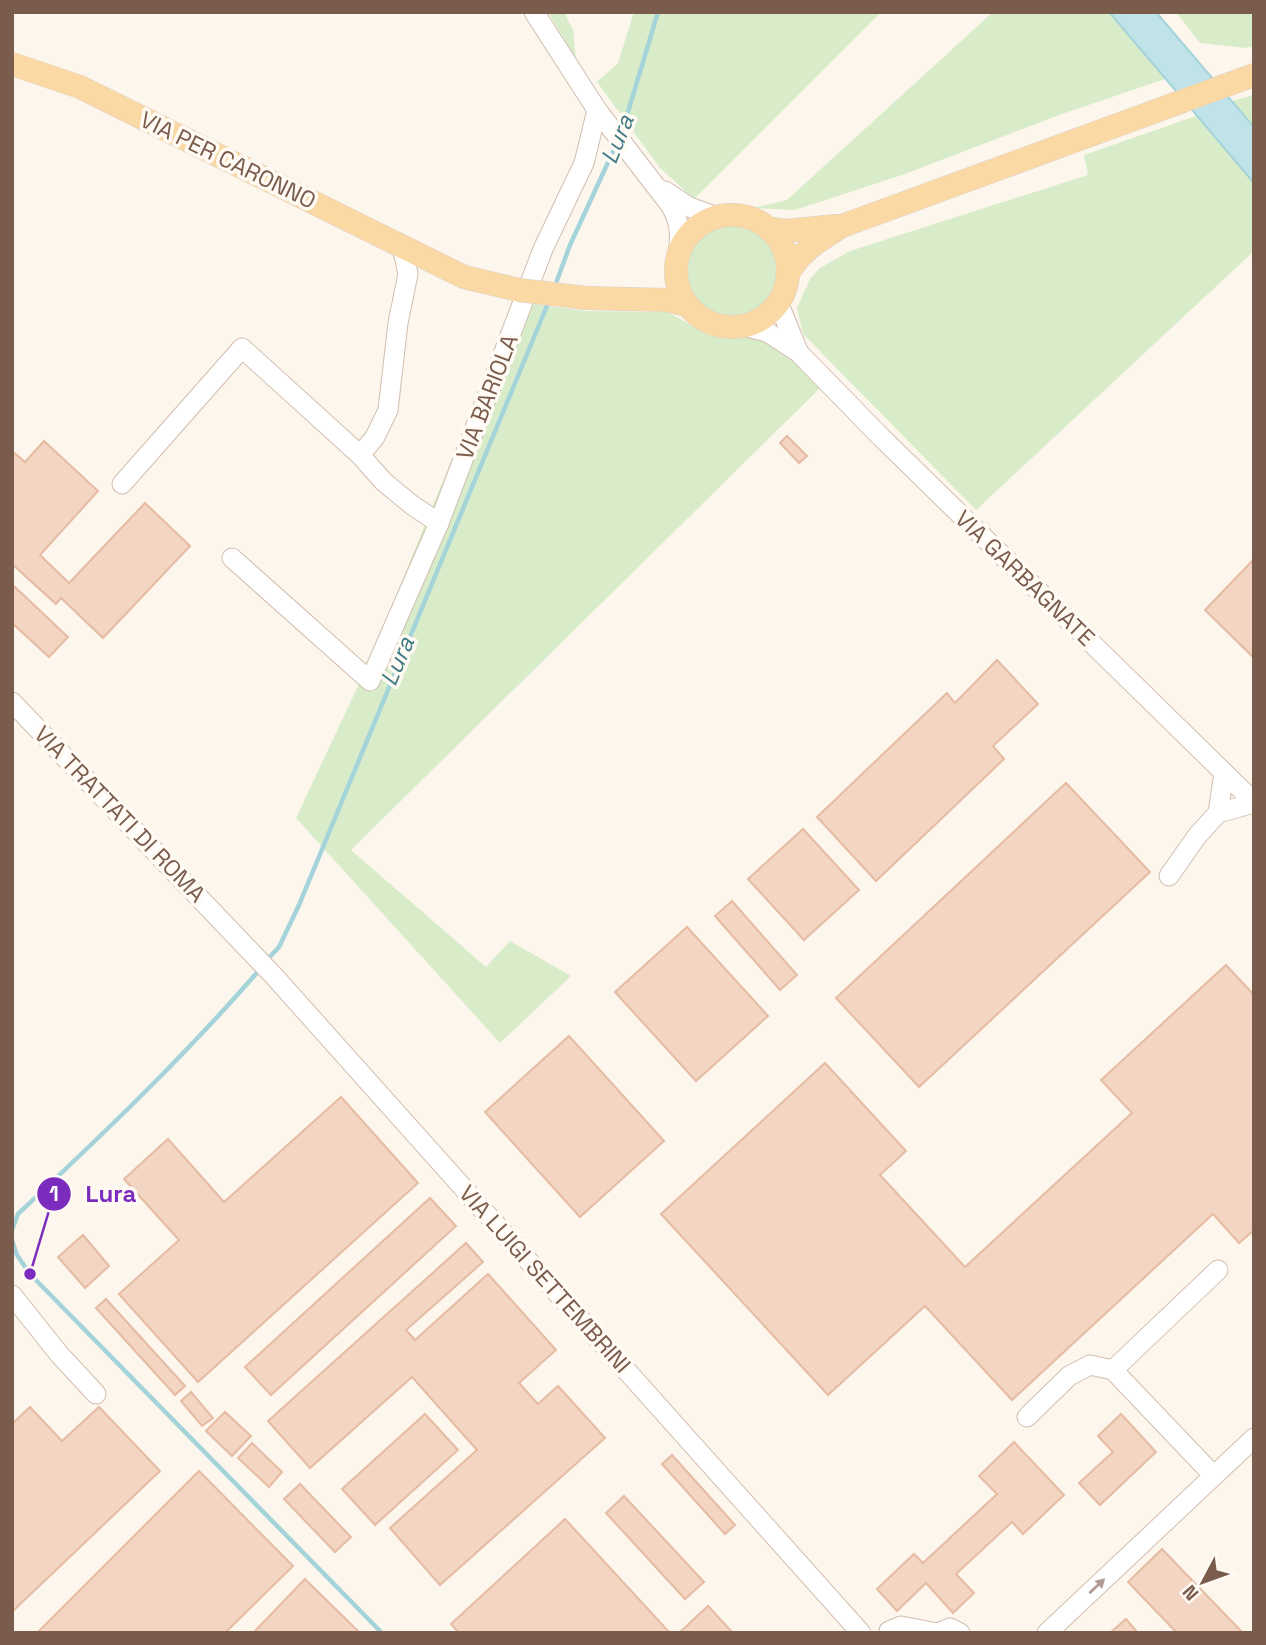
<svg xmlns="http://www.w3.org/2000/svg" width="1266" height="1645" font-family="'Space Grotesk',sans-serif">
	<rect width="100%" height="100%" fill="#fdf6ec"/>
	<!-- green -->
	<g fill="#d8ecc9">
		<polygon points="548,12 564,12 573,30 576,59"/>
		<polygon points="634,12 881,12 694,199 660,168 597,82 618,63"/>
		<polygon points="993,12 1109,12 1165,79 1059,115 902,175 795,210 754,208 787,200"/>
		<polygon points="1176,12 1254,12 1254,46 1246,48 1200,43"/>
		<polygon points="1254,95 1254,127 1232,101"/>
		<polygon points="1196,116 1254,183 1254,251 976,510 803,334 797,308 810,279 820,268 850,251 1088,175 1084,155"/>
		<circle cx="731" cy="271" r="46"/>
		<polygon points="516,302 586,311 668,312 708,335 726,337 744,336 766,341 792,359 820,388 351,850 486,967 510,941 571,976 500,1043 296,818 366,669"/>
	</g>
	<!-- water -->
	<polygon fill="#bfe3e8" stroke="#a5d3da" stroke-width="2" points="1109,12 1156,12 1254,127 1254,183"/>
	<g fill="none" stroke-linecap="round" stroke-linejoin="round">
		<!-- stream -->
		<g stroke="#a5d3da" stroke-width="4.5">
			<polyline points="622,132 658,12"/>
			<polyline points="555,286 570,245 617,143"/>
			<polyline points="266,961 279,947 299,905 549,301"/>
			<path d="M 12,1230 L 18,1214 C 102,1135 186,1055 261,968"/>
			<polyline points="12,1240 17,1255 30,1274 382,1633"/>
		</g>
	</g>
	<!-- building -->
	<g fill="#f3d5c3" stroke="#e6bba3" stroke-width="2">
		<polygon points="787,436 807,456 799,463 780,443"/>
		<polygon points="44,441 98,491 40,555 69,583 145,503 190,546 103,638 61,598 56,604 12,564 12,451 25,462"/>
		<polygon points="1254,559 1254,658 1205,610"/>
		<polygon points="15,587 68,637 49,657 12,623 12,590"/>
		<polygon points="997,660 1038,704 993,746 1004,759 876,881 817,817 947,693 955,703"/>
		<polygon points="1066,783 1150,872 919,1087 836,998"/>
		<polygon points="803,829 859,890 804,940 748,879"/>
		<polygon points="732,901 797,975 780,990 715,916"/>
		<polygon points="687,927 768,1016 696,1081 615,992"/>
		<polygon points="1226,965 1254,995 1254,1230 1239,1243 1213,1214 1012,1400 925,1306 828,1395 661,1214 825,1063 906,1151 880,1175 965,1267 1132,1113 1101,1080"/>
		<polygon points="569,1036 664,1141 580,1217 485,1112"/>
		<polygon points="341,1097 418,1183 198,1382 119,1294 179,1240 124,1179 168,1139 224,1202"/>
		<polygon points="430,1198 456,1226 271,1395 245,1367"/>
		<polygon points="83,1235 109,1266 85,1288 58,1257"/>
		<polygon points="466,1243 483,1262 406,1330 415,1340 488,1274 556,1350 519,1383 538,1404 558,1386 605,1438 440,1585 390,1528 477,1450 412,1377 310,1468 268,1421"/>
		<polygon points="106,1299 185,1386 175,1395 96,1308"/>
		<polygon points="191,1392 213,1418 202,1426 181,1401"/>
		<polygon points="30,1407 62,1441 99,1407 160,1471 12,1612 12,1424"/>
		<polygon points="225,1412 251,1436 232,1456 206,1431"/>
		<polygon points="425,1414 458,1450 375,1525 342,1489"/>
		<polygon points="1121,1414 1156,1452 1100,1505 1079,1483 1113,1452 1098,1436"/>
		<polygon points="1014,1442 1064,1495 1023,1534 1012,1522 956,1574 974,1593 953,1613 926,1583 897,1611 877,1589 914,1554 923,1563 997,1494 979,1476"/>
		<polygon points="252,1443 282,1472 269,1487 238,1458"/>
		<polygon points="672,1455 735,1525 725,1534 662,1464"/>
		<polygon points="199,1471 293,1566 225,1633 37,1633"/>
		<polygon points="300,1484 351,1537 335,1552 284,1499"/>
		<polygon points="624,1496 704,1582 685,1599 606,1513"/>
		<polygon points="565,1519 670,1633 459,1633 451,1624"/>
		<polygon points="1162,1549 1243,1633 1177,1633 1128,1582"/>
		<polygon points="305,1579 360,1633 257,1633 255,1631"/>
		<polygon points="708,1606 733,1633 679,1633"/>
		<polygon points="1126,1619 1138,1633 1110,1633"/>
	</g>
	<g fill="none" stroke-linecap="round" stroke-linejoin="round">
		<defs>
			<g id="minor">
				<path d="M 534,12 L 597,110 L 671,206 C 680,222 681,235 678,253"/>
				<polyline points="665,191 689,207 717,217"/>
				<polyline points="778,302 798,351"/>
				<polyline points="743,326 767,332 798,352 881,437 1254,802"/>
				<polyline points="360,455 375,437 388,410 398,323 408,274 404,255 399,245"/>
				<polyline points="122,484 242,348 360,455 384,482 412,505 439,523"/>
				<polyline points="232,558 370,681 439,523 543,249 584,163 597,110"/>
				<polyline points="12,702 273,975 861,1633"/>
				<polyline points="1218,813 1224,773"/>
				<polyline points="1169,876 1197,836 1218,813 1254,803"/>
				<polyline points="12,1295 59,1354 96,1394"/>
				<polyline points="1113,1370 1218,1270"/>
				<polyline points="1027,1417 1069,1376 1090,1365 1113,1370 1213,1475"/>
				<polyline points="889,1631 901,1626 937,1633"/>
				<polyline points="938,1633 950,1628 960,1633"/>
				<polyline points="1047,1633 1254,1438"/>
			</g>
			<g id="major">
				<polyline points="12,64 80,87 464,277 519,290"/>
				<circle cx="732" cy="271" r="56"/>
				<polyline points="768,228 785,231 836,226"/>
				<path d="M 788,274 C 800,251 820,240 842,226 L 1254,75"/>
				<polyline points="586,298 667,300 687,305"/>
			</g>
		</defs>
		<!-- minor casing -->
		<use href="#minor" stroke="#d1beb0" stroke-width="21"/>
		<!-- major casing -->
		<use href="#major" stroke="#dad1cd" stroke-width="24"/>
		<!-- minor -->
		<use href="#minor" stroke="#fff" stroke-width="19"/>
		<!-- major -->
		<use href="#major" stroke="#fbd9a5" stroke-width="23"/>
		<defs>
			<polyline id="major-bridge" points="519,290 586,298"/>
		</defs>
		<!-- major-bridge casing -->
		<use href="#major-bridge" stroke="#dad1cd" stroke-width="24" stroke-linecap="butt"/>
		<!-- major-bridge -->
		<use href="#major-bridge" stroke="#fbd9a5" stroke-width="23"/>
	</g>
	<!-- one-way arrows -->
	<defs><path id="oneway-solid" d="M-6-.8H1V-3.2L6.5 0L1 3.2V.8H-6Z" transform="scale(1.75)"/></defs>
	<use fill="#af9d94" href="#oneway-solid" transform="translate(1097 1586) rotate(-43)"/>
	<g text-anchor="middle" dominant-baseline="central" stroke-width="7" stroke-linejoin="round" paint-order="stroke">
		<!-- street labels -->
		<g font-size="23" fill="#7a5c4d" stroke="#fffaf3">
			<text transform="translate(228 160) rotate(26)">VIA PER CARONNO</text>
			<text transform="translate(487 397) rotate(-69)">VIA BARIOLA</text>
			<text transform="translate(1025 578) rotate(44)">VIA GARBAGNATE</text>
			<text transform="translate(120 814) rotate(46)">VIA TRATTATI DI ROMA</text>
			<text transform="translate(545 1279) rotate(48)">VIA LUIGI SETTEMBRINI</text>
		</g>
		<!-- water labels -->
		<g font-size="24" font-style="italic" fill="#437c86" stroke="#fffaf3">
			<text transform="translate(617 139) rotate(-68)">Lura</text>
			<text transform="translate(397 661) rotate(-67)">Lura</text>
		</g>
	</g>
	<!-- callouts -->
	<path fill="none" stroke="#7b2cbf" stroke-width="2.5" d="M30 1274L54 1194"/>
	<g fill="#7b2cbf" stroke="#fffaf3" stroke-width="2.5">
		<circle cx="30" cy="1274" r="7"/>
		<circle cx="54" cy="1194" r="18"/>
	</g>
	<g font-size="21" text-anchor="middle" font-weight="bold" fill="#fff">
		<text x="54" y="1201">1</text>
	</g>
	<g font-size="24" text-anchor="middle" font-weight="bold" fill="#7b2cbf" stroke="#fffaf3" stroke-width="7" stroke-linejoin="round" paint-order="stroke">
		<text x="111" y="1202">Lura</text>
	</g>
	<!-- border -->
	<rect width="1266" height="1645" fill="none" stroke="#7a5c4d" stroke-width="28"/>
	<!-- north arrow -->
	<g transform="translate(1203 1582) rotate(229)" stroke="#fffaf3" stroke-width="5" paint-order="stroke">
	<path d="M0-5L12 26L0 18L-12 26Z" fill="#7a5c4d"/>
	<text y="-10" font-size="19" font-weight="bold" text-anchor="middle" fill="#7a5c4d">N</text>
	</g>
</svg>
